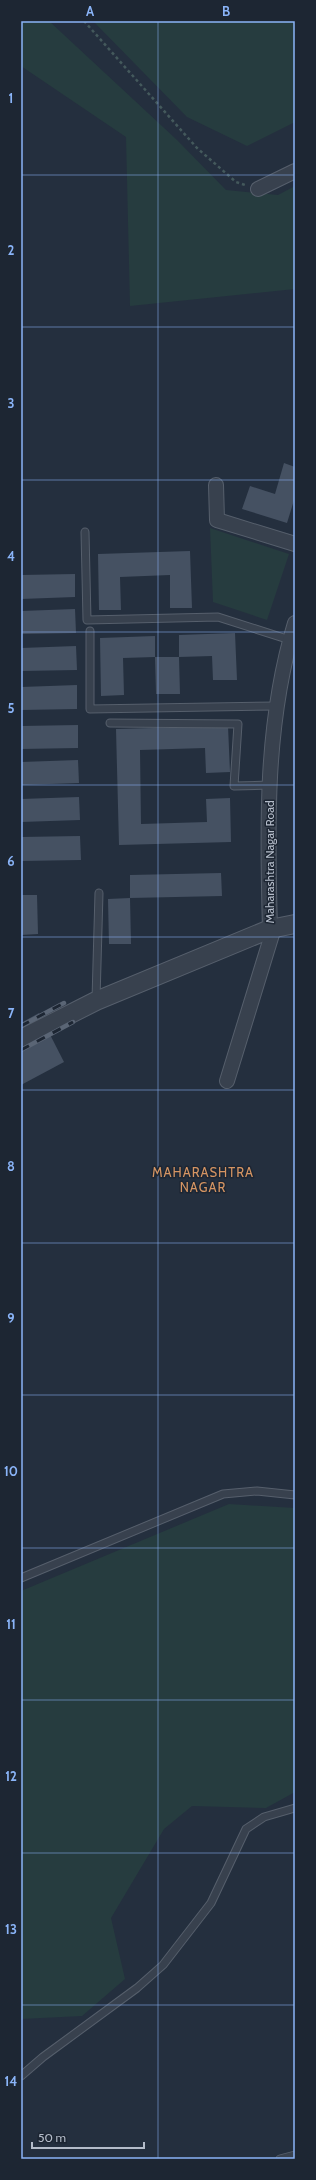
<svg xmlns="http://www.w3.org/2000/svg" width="316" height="2180" font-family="Cabin,sans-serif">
	<rect width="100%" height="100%" fill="#242f3e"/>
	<!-- green -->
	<g fill="#263c3f">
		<polygon points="21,21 49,21 177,140 226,190 278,195 295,186 295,289 130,306 126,137 21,66"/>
		<polygon points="93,21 295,21 295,122 247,146 187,117"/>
		<polygon points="210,528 289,554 267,620 213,602"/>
		<polygon points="229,1504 295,1508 295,1792 266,1808 192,1806 164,1829 111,1918 125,1979 82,2016 21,2019 21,1591"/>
	</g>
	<!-- building -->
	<g fill="#455162">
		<polygon points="284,463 295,467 295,497 287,523 242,509 250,486 275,494"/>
		<polygon points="190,551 192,608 170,608 170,575 120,577 121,610 99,610 98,554"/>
		<polygon points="75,574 75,597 21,599 21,575"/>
		<polygon points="75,609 76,633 21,634 21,611"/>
		<polygon points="235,633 237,680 213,680 212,656 179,657 180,694 156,694 155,657 179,657 179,635"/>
		<polygon points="155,636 155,657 123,658 124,695 101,696 100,638"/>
		<polygon points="76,646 77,670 21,671 21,648"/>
		<polygon points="77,685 77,709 21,710 21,687"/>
		<polygon points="78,725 78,748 21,749 21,726"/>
		<polygon points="228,726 230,772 206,773 205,748 140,750 141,824 207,822 206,799 230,798 231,842 119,845 116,729"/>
		<polygon points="78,760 79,783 21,785 21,762"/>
		<polygon points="79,797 80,820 21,822 21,799"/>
		<polygon points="80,836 81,860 21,861 21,837"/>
		<polygon points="221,873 222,896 130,898 130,875"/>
		<polygon points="21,895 37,895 38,934 21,935"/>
		<polygon points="130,898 131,944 109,944 108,899"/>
		<polygon points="39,1013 64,1062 21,1085 21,1023"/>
	</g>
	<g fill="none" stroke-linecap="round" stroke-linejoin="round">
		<defs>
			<g id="service">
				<polyline points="85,532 87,620 218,617 290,640"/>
				<polyline points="90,631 90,709 277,706"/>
				<polyline points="110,723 238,724 234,786 270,785"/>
				<polyline points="96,999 99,893"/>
				<polyline points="21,1578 223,1494 257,1491 295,1495"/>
				<polyline points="21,2076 43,2057 137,1988 163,1965 211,1903 246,1829 264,1817 295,1808"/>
				<polyline points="280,2159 295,2155"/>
			</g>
			<g id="minor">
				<polyline points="258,189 295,171"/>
				<polyline points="216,485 217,520 295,544"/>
				<path d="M 270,929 C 267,826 265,722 295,623"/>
				<polyline points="227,1081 274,928"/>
			</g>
			<polyline id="tertiary" points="21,1039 96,1001 270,929 295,924"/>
		</defs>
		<!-- service casing -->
		<use href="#service" stroke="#565f6c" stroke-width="9"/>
		<!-- minor casing -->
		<use href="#minor" stroke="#565f6c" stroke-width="16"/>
		<!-- tertiary casing -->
		<use href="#tertiary" stroke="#565f6c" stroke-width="20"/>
		<!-- path -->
		<polyline stroke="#44595c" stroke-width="2.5" stroke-dasharray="3 3" stroke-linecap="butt" points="84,21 197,148 236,182 245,185"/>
		<!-- service -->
		<use href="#service" stroke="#38414e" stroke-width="7"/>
		<!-- minor -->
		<use href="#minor" stroke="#38414e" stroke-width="14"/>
		<!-- tertiary -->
		<use href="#tertiary" stroke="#38414e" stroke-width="18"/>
		<defs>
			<g id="rail">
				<polyline points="21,1026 64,1003"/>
				<polyline points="21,1050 73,1022"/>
			</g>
		</defs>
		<!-- rail casing -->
		<use href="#rail" stroke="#5a6575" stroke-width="4.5"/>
		<!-- rail -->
		<use href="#rail" stroke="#1d2633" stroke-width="3" stroke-dasharray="9" stroke-linecap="butt"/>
	</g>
	<!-- grid -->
	<path fill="none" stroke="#8ab4f8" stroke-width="1" stroke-opacity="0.55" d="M 158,21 L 158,2159M 21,175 L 295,175M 21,327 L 295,327M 21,480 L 295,480M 21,632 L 295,632M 21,785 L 295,785M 21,937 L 295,937M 21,1090 L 295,1090M 21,1243 L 295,1243M 21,1395 L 295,1395M 21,1548 L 295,1548M 21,1700 L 295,1700M 21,1853 L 295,1853M 21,2005 L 295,2005"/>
	<g text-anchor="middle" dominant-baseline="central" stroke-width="3" stroke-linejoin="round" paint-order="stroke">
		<!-- street labels -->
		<g font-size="12" fill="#b4bcc9" stroke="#1d2633">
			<text transform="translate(269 862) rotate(-90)">Maharashtra Nagar Road</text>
		</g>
		<!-- neighbourhood labels -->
		<g font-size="13" letter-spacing="1" fill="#d59563" stroke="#1d2633">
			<text x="203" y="1172">MAHARASHTRA<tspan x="203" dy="15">NAGAR</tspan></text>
		</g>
	</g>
	<!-- border -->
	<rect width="316" height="2180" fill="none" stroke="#1d2633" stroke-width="44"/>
	<!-- scale -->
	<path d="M32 2142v6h112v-6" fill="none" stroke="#b4bcc9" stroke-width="2"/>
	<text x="38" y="2142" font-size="12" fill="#b4bcc9" stroke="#1d2633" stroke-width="3" paint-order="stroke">50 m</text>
	<rect x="22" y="22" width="272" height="2136" fill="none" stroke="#8ab4f8" stroke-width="1.5"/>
	<g font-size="13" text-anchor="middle" font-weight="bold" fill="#8ab4f8">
		<text x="90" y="16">A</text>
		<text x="226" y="16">B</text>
		<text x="11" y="103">1</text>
		<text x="11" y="255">2</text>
		<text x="11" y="408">3</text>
		<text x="11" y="561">4</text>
		<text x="11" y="713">5</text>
		<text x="11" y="866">6</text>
		<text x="11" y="1018">7</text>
		<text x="11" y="1171">8</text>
		<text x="11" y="1323">9</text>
		<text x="11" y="1476">10</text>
		<text x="11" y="1629">11</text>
		<text x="11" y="1781">12</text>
		<text x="11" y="1934">13</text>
		<text x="11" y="2086">14</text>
	</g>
</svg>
